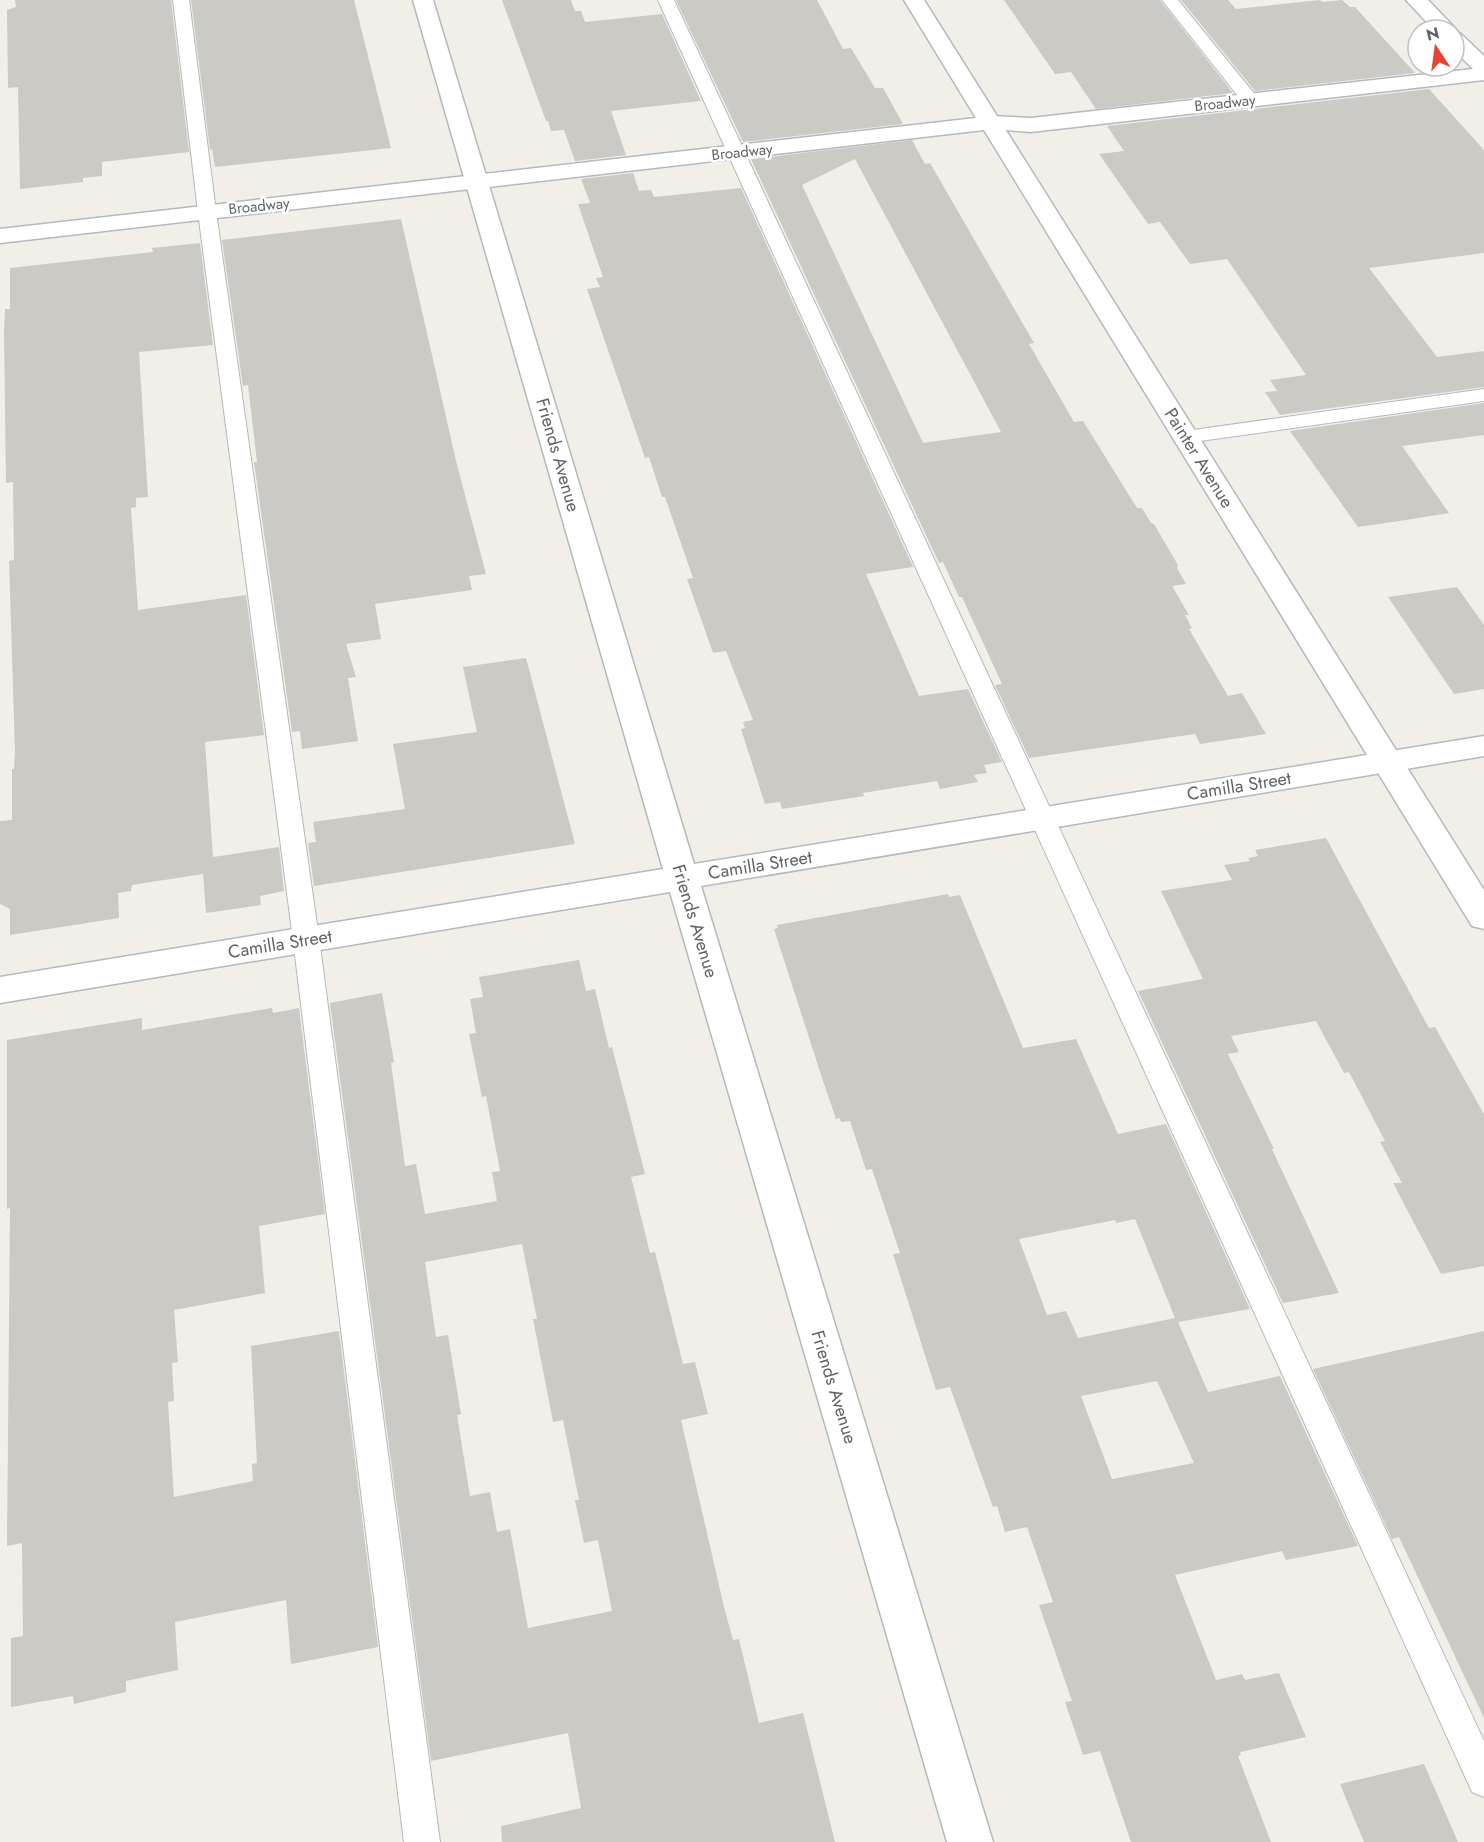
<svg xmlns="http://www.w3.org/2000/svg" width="1484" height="1842" font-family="Jost,sans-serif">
	<rect width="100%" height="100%" fill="#f1efe8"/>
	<!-- building -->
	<g fill="#cccac5" fill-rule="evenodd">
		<polygon points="15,0 171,0 189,152 102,162 102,176 83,178 83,182 20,189 18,87 8,88 7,10 16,7"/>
		<polygon points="191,0 354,0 391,148 215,167 212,149 210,150"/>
		<polygon points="502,0 571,0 575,11 581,11 585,22 662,14 701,101 611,111 626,155 575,161 564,130 551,131 548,121 546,121"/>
		<polygon points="676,0 817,0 843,49 851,48 875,88 883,88 903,124 743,142"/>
		<polygon points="1004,0 1160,0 1233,93 1096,109 1071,72 1055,74"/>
		<polygon points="1181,0 1228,0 1236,9 1320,0 1323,2 1342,0 1350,7 1355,7 1415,73 1255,91"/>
		<polygon points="1429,89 1484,150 1484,253 1369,268 1437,357 1484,351 1484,387 1280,415 1265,392 1277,391 1270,380 1306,375 1227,259 1190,264 1160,222 1148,224 1099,154 1124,151 1107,126"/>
		<path d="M 912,140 L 925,164 L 930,163 L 1034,343 L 1029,344 L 1074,422 L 1083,421 L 1137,508 L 1142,508 L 1151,523 L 1154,524 L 1178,565 L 1177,568 L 1186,584 L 1172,586 L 1189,615 L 1185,615 L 1192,628 L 1189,629 L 1228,696 L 1242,693 L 1266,734 L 1200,744 L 1195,734 L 1029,758 L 995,685 L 1002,684 L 962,597 L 959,597 L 943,562 L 939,563 L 751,159 ZM 855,159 L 1001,432 L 923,443 L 802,185 Z"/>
		<polygon points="633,173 639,191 651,190 654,197 741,188 913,567 866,574 919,696 968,689 1002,762 984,765 987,773 974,775 978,782 940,789 937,781 863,793 864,796 782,809 780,802 765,804 741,729 745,728 743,722 753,720 726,651 713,653 687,579 693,578 665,497 662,497 649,457 645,458 587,289 600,287 596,278 603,277 578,204 590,203 581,179"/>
		<polygon points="401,219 457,465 486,574 469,576 472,590 375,604 381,639 346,644 356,677 348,678 358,741 302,749 300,731 292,732 254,462 257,462 248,385 243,386 222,240"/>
		<polygon points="200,243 213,345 139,352 148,497 136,498 136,507 131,508 138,610 246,595 264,735 205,742 213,857 279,847 284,891 260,896 261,905 206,913 203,874 132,885 131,891 118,893 119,918 10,935 10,909 0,904 0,821 12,820 12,769 14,769 15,752 9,561 14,560 13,482 6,483 5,409 4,330 5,309 10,309 10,268 153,252 152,248"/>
		<polygon points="1484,403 1484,435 1402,446 1449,513 1406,520 1358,527 1290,431"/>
		<polygon points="1457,587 1484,625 1484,689 1454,694 1388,597"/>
		<polygon points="526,658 575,844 314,886 308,843 316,842 313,822 405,809 393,744 477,732 463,667"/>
		<polygon points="1326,838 1429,1028 1435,1027 1484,1114 1484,1266 1441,1274 1393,1183 1402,1183 1380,1142 1385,1141 1349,1072 1344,1073 1316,1021 1231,1036 1239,1052 1228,1054 1274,1149 1272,1149 1339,1293 1283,1303 1138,991 1203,979 1161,891 1232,880 1224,865 1250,861 1248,858 1258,856 1255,850"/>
		<path d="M 948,894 L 949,897 L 960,895 L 1023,1048 L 1076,1039 L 1118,1134 L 1166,1124 L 1250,1309 L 1178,1322 L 1208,1392 L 1280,1376 L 1358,1546 L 1286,1560 L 1282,1551 L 1175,1575 L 1216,1680 L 1242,1674 L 1245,1680 L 1279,1673 L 1306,1737 L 1240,1752 L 1241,1755 L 1238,1756 L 1271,1842 L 1131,1842 L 1100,1751 L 1083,1755 L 1065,1702 L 1072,1701 L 1039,1605 L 1053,1602 L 1027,1527 L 1005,1532 L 997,1506 L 993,1507 L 950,1387 L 936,1390 L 893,1254 L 900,1253 L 872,1169 L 866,1170 L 850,1121 L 841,1122 L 840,1118 L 836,1119 L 822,1078 L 774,929 L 778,928 L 777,925 ZM 1135,1219 L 1175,1318 L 1078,1338 L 1066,1311 L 1047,1315 L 1019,1239 L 1115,1220 L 1116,1223 ZM 1157,1381 L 1194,1463 L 1112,1479 L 1081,1396 Z"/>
		<path d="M 579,960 L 586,991 L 595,989 L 609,1048 L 612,1047 L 645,1174 L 631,1177 L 650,1253 L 655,1252 L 683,1364 L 695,1362 L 708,1414 L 681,1420 L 724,1607 L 733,1640 L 739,1639 L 759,1723 L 803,1713 L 835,1842 L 502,1842 L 501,1826 L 581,1808 L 568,1733 L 431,1761 L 330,1003 L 382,993 L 394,1062 L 391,1063 L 405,1166 L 416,1164 L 425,1214 L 497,1201 L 492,1172 L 500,1171 L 486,1096 L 482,1097 L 469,1034 L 476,1033 L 470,999 L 483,997 L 479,977 ZM 522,1244 L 537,1319 L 533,1319 L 553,1422 L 563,1420 L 579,1500 L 575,1500 L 584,1543 L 598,1540 L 612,1611 L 528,1628 L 510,1529 L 497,1532 L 490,1492 L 470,1496 L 457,1415 L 461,1414 L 448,1335 L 436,1337 L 425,1262 Z"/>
		<polygon points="272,1008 273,1013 299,1008 325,1214 259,1226 265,1293 174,1310 178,1362 172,1363 174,1401 168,1402 174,1497 253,1481 252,1464 257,1463 251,1346 339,1331 378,1647 291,1664 286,1600 175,1622 178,1670 126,1681 126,1692 74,1704 73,1696 11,1707 11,1638 23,1636 22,1543 7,1546 10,1208 7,1209 7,1040 142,1018 142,1030"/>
		<polygon points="1484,1331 1484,1718 1399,1537 1392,1539 1313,1369"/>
		<polygon points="1424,1764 1458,1842 1364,1842 1340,1784"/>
	</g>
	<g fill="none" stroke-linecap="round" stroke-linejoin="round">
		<defs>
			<g id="service">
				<polygon points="173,0 189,0 216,212 319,939 440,1842 404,1842 293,939 198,212"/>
				<polygon points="658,0 674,0 1484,1741 1484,1797 1472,1792"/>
				<polygon points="1162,0 1178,0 1257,97 1259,101 1257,105 1245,105"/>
				<polygon points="1484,389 1484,401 1186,443 1179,441 1176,437 1179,433 1186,431"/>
			</g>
			<g id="minor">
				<polygon points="413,0 433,0 694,864 1484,736 1484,756 701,886 993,1842 947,1842 670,892 0,1003 0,977 663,869"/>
				<polygon points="1406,0 1428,0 1453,26 1456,30 1455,32 1461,34 1484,56 1484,80 1031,132 982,128 979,123 982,118 990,116 1031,118 1473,69 1454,50 1454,30 1434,30"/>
			</g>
			<polygon id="tertiary" points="904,0 924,0 1484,890 1484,929 1472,926 984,130 0,243 0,229 976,118"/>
		</defs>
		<!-- service casing -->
		<use href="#service" stroke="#b5b8bc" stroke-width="2"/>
		<!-- minor casing -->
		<use href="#minor" stroke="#b5b8bc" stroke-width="3"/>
		<!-- tertiary casing -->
		<use href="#tertiary" stroke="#b5b8bc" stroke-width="3"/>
		<!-- service -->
		<use href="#service" fill="#fff" fill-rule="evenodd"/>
		<!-- minor -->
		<use href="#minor" fill="#fff" fill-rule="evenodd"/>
		<!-- tertiary -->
		<use href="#tertiary" fill="#fff" fill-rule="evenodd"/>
	</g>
	<g text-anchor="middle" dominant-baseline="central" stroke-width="5" stroke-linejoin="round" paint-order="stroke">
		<!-- far-street labels -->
		<g font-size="15" fill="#5f6368" stroke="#fff">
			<text transform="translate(1225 103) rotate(-6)">Broadway</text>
			<text transform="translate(742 152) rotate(-6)">Broadway</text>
			<text transform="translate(259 206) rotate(-6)">Broadway</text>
		</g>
		<!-- street labels -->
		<g font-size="18" fill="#5f6368" stroke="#fff">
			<text transform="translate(558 455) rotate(74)">Friends Avenue</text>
			<text transform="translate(1199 458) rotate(58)">Painter Avenue</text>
			<text transform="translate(1239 786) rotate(-9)">Camilla Street</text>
			<text transform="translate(760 865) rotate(-9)">Camilla Street</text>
			<text transform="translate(695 921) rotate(73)">Friends Avenue</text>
			<text transform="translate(280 944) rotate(-9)">Camilla Street</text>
			<text transform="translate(834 1387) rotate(73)">Friends Avenue</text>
		</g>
	</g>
	<!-- north arrow -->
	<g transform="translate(1436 48) rotate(347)"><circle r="28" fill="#ffffff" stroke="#bfc1c3" stroke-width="1.5"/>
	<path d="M0-4.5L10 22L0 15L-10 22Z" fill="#ea4335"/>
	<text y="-9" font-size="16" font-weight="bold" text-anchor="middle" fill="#5f6368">N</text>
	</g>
</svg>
